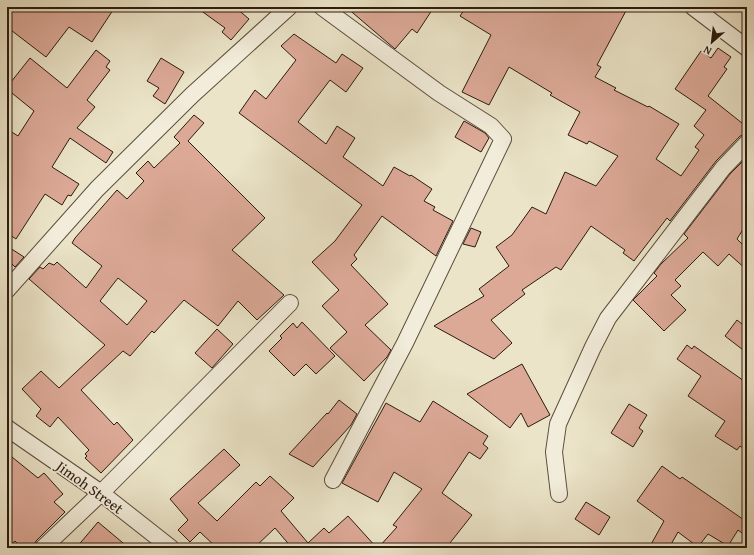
<svg xmlns="http://www.w3.org/2000/svg" width="754" height="555" font-family="'Gentium Book Plus',serif">
	<rect width="100%" height="100%" fill="#ebe4c8"/>
	<filter id="stains"><feTurbulence type="fractalNoise" baseFrequency=".005" numOctaves="4"/><feColorMatrix values="0 0 0 0 .2 0 0 0 0 .09 0 0 0 0 .02 0 0 0 .5 -.17"/></filter>
	<radialGradient id="worn" r=".72"><stop offset=".6" stop-color="#630" stop-opacity="0"/><stop offset="1" stop-color="#630" stop-opacity=".3"/></radialGradient>
	<!-- building -->
	<g fill="#dca997" stroke="#2c1b0f" fill-rule="evenodd">
		<polygon points="7,7 115,7 92,42 69,27 46,57 7,27"/>
		<polygon points="196,7 235,7 249,19 231,40 222,32 225,28"/>
		<polygon points="346,7 434,7 417,33 412,29 395,49"/>
		<polygon points="466,7 628,7 597,65 601,67 595,77 616,88 614,90 648,107 649,106 679,124 656,159 681,176 699,150 695,147 704,135 694,126 706,110 675,89 701,51 711,58 718,48 731,57 724,67 727,69 708,96 747,127 747,134 740,136 716,161 670,221 667,218 634,261 623,253 625,250 591,226 561,270 556,267 522,290 525,294 491,320 512,343 494,359 434,326 484,296 479,289 509,266 496,247 512,235 532,207 546,214 565,172 596,186 618,156 589,141 587,144 568,135 580,112 550,95 552,93 509,67 489,105 462,92 491,35 460,16"/>
		<polygon points="294,34 336,63 342,54 363,68 346,92 330,80 298,122 326,144 337,126 355,138 343,157 383,186 394,167 410,176 411,175 432,189 424,201 435,207 433,210 453,221 436,256 382,216 354,255 357,259 351,265 388,304 365,325 391,350 387,357 364,381 330,348 347,332 322,306 339,290 312,262 335,241 362,205 239,113 255,90 266,99 296,60 281,46"/>
		<polygon points="96,50 110,61 106,67 110,70 87,100 95,107 77,128 113,152 106,163 70,138 52,167 79,184 71,196 68,195 62,205 45,194 16,239 7,233 7,129 18,136 34,111 7,89 7,87 30,58 67,88"/>
		<polygon points="161,58 184,72 165,104 153,96 159,88 147,81"/>
		<path d="M 194,115 L 204,123 L 188,141 L 265,218 L 232,250 L 284,295 L 257,320 L 238,301 L 218,326 L 184,300 L 154,333 L 152,331 L 130,356 L 123,351 L 81,390 L 114,425 L 117,422 L 133,440 L 101,473 L 85,458 L 87,456 L 85,454 L 89,450 L 58,417 L 50,427 L 36,416 L 41,409 L 22,389 L 41,371 L 59,388 L 105,345 L 29,279 L 40,267 L 43,269 L 49,263 L 54,265 L 57,262 L 86,288 L 102,266 L 72,243 L 75,238 L 117,190 L 127,199 L 144,181 L 136,173 L 148,161 L 154,168 L 180,143 L 174,137 ZM 118,278 L 147,301 L 127,325 L 100,301 Z"/>
		<polygon points="464,121 485,133 489,138 481,152 455,137"/>
		<polygon points="747,157 747,223 737,239 747,249 747,270 729,254 718,266 703,252 675,280 681,286 671,295 686,310 664,331 633,300 657,276 654,273 661,264 688,238 684,234 730,174"/>
		<polygon points="471,228 481,232 475,247 463,244"/>
		<polygon points="7,246 24,257 15,267 7,259"/>
		<polygon points="737,320 747,328 747,353 725,336"/>
		<polygon points="302,322 335,356 316,374 306,364 294,376 269,351 282,338 280,336 293,323 297,328"/>
		<polygon points="217,329 233,344 212,368 195,353"/>
		<polygon points="687,345 692,349 694,346 747,383 747,451 740,446 737,450 715,436 725,421 688,396 701,376 677,359"/>
		<polygon points="522,364 550,415 528,427 521,413 510,428 467,394"/>
		<polygon points="339,400 357,414 351,425 322,457 313,467 289,454 327,413 328,414"/>
		<polygon points="433,401 488,436 483,444 488,448 480,459 469,452 442,493 472,515 446,548 378,548 397,527 393,525 422,489 394,472 378,502 342,483 386,403 420,422"/>
		<polygon points="629,404 647,415 639,428 643,431 633,447 611,433"/>
		<polygon points="224,449 240,465 198,503 217,521 256,482 260,486 270,476 294,498 281,511 308,543 324,528 329,533 348,516 377,548 292,548 275,528 254,548 217,548 200,532 190,542 178,530 188,520 170,499"/>
		<polygon points="7,453 38,478 44,473 63,494 54,502 65,512 36,541 33,548 22,548 15,541 7,548"/>
		<polygon points="662,466 680,479 682,477 747,522 747,537 738,530 728,546 708,534 698,547 678,532 669,548 649,548 664,521 637,501"/>
		<polygon points="586,502 610,517 599,535 575,519"/>
		<polygon points="98,522 129,548 76,548"/>
	</g>
	<g fill="none" stroke-linecap="round" stroke-linejoin="round">
		<defs>
			<g id="minor">
				<polyline points="322,7 439,93 491,126 503,139 405,343 333,480"/>
				<polyline points="693,7 747,48"/>
				<polyline points="7,290 97,189 192,95 289,7"/>
				<polyline points="7,428 101,493 171,548"/>
				<polyline points="559,494 554,452 558,424 593,347 608,318 723,168 747,143"/>
				<polyline points="43,548 101,493 290,303"/>
			</g>
		</defs>
		<!-- minor casing -->
		<use href="#minor" stroke="#5c4d3d" stroke-width="18"/>
		<!-- minor -->
		<use href="#minor" stroke="#f2eddb" stroke-width="16"/>
	</g>
	<g text-anchor="middle" dominant-baseline="central" stroke-width="3.5" stroke-linejoin="round" paint-order="stroke">
		<!-- street labels -->
		<g font-size="15" fill="#2c1b0f" stroke="#f2eddb">
			<text transform="translate(90 487) rotate(36)">Jimoh Street</text>
		</g>
	</g>
	<!-- margin -->
	<rect width="754" height="555" fill="none" stroke="#ebe4c8" stroke-width="24"/>
	<rect x="8" y="8" width="738" height="539" fill="none" stroke="#2c1b0f" stroke-width="2"/>
	<rect x="12" y="12" width="730" height="531" fill="none" stroke="#2c1b0f"/>
	<!-- north arrow -->
	<g transform="translate(712 42) rotate(208)" stroke="#f2eddb" stroke-width="3" paint-order="stroke">
	<path d="M0-3L7 15L0 10L-7 15Z" fill="#2c1b0f"/>
	<text y="-6" font-size="11" font-weight="bold" text-anchor="middle" fill="#2c1b0f">N</text>
	</g>
	<rect width="100%" height="100%" filter="url(#stains)"/>
	<rect width="100%" height="100%" fill="url(#worn)"/>
</svg>
